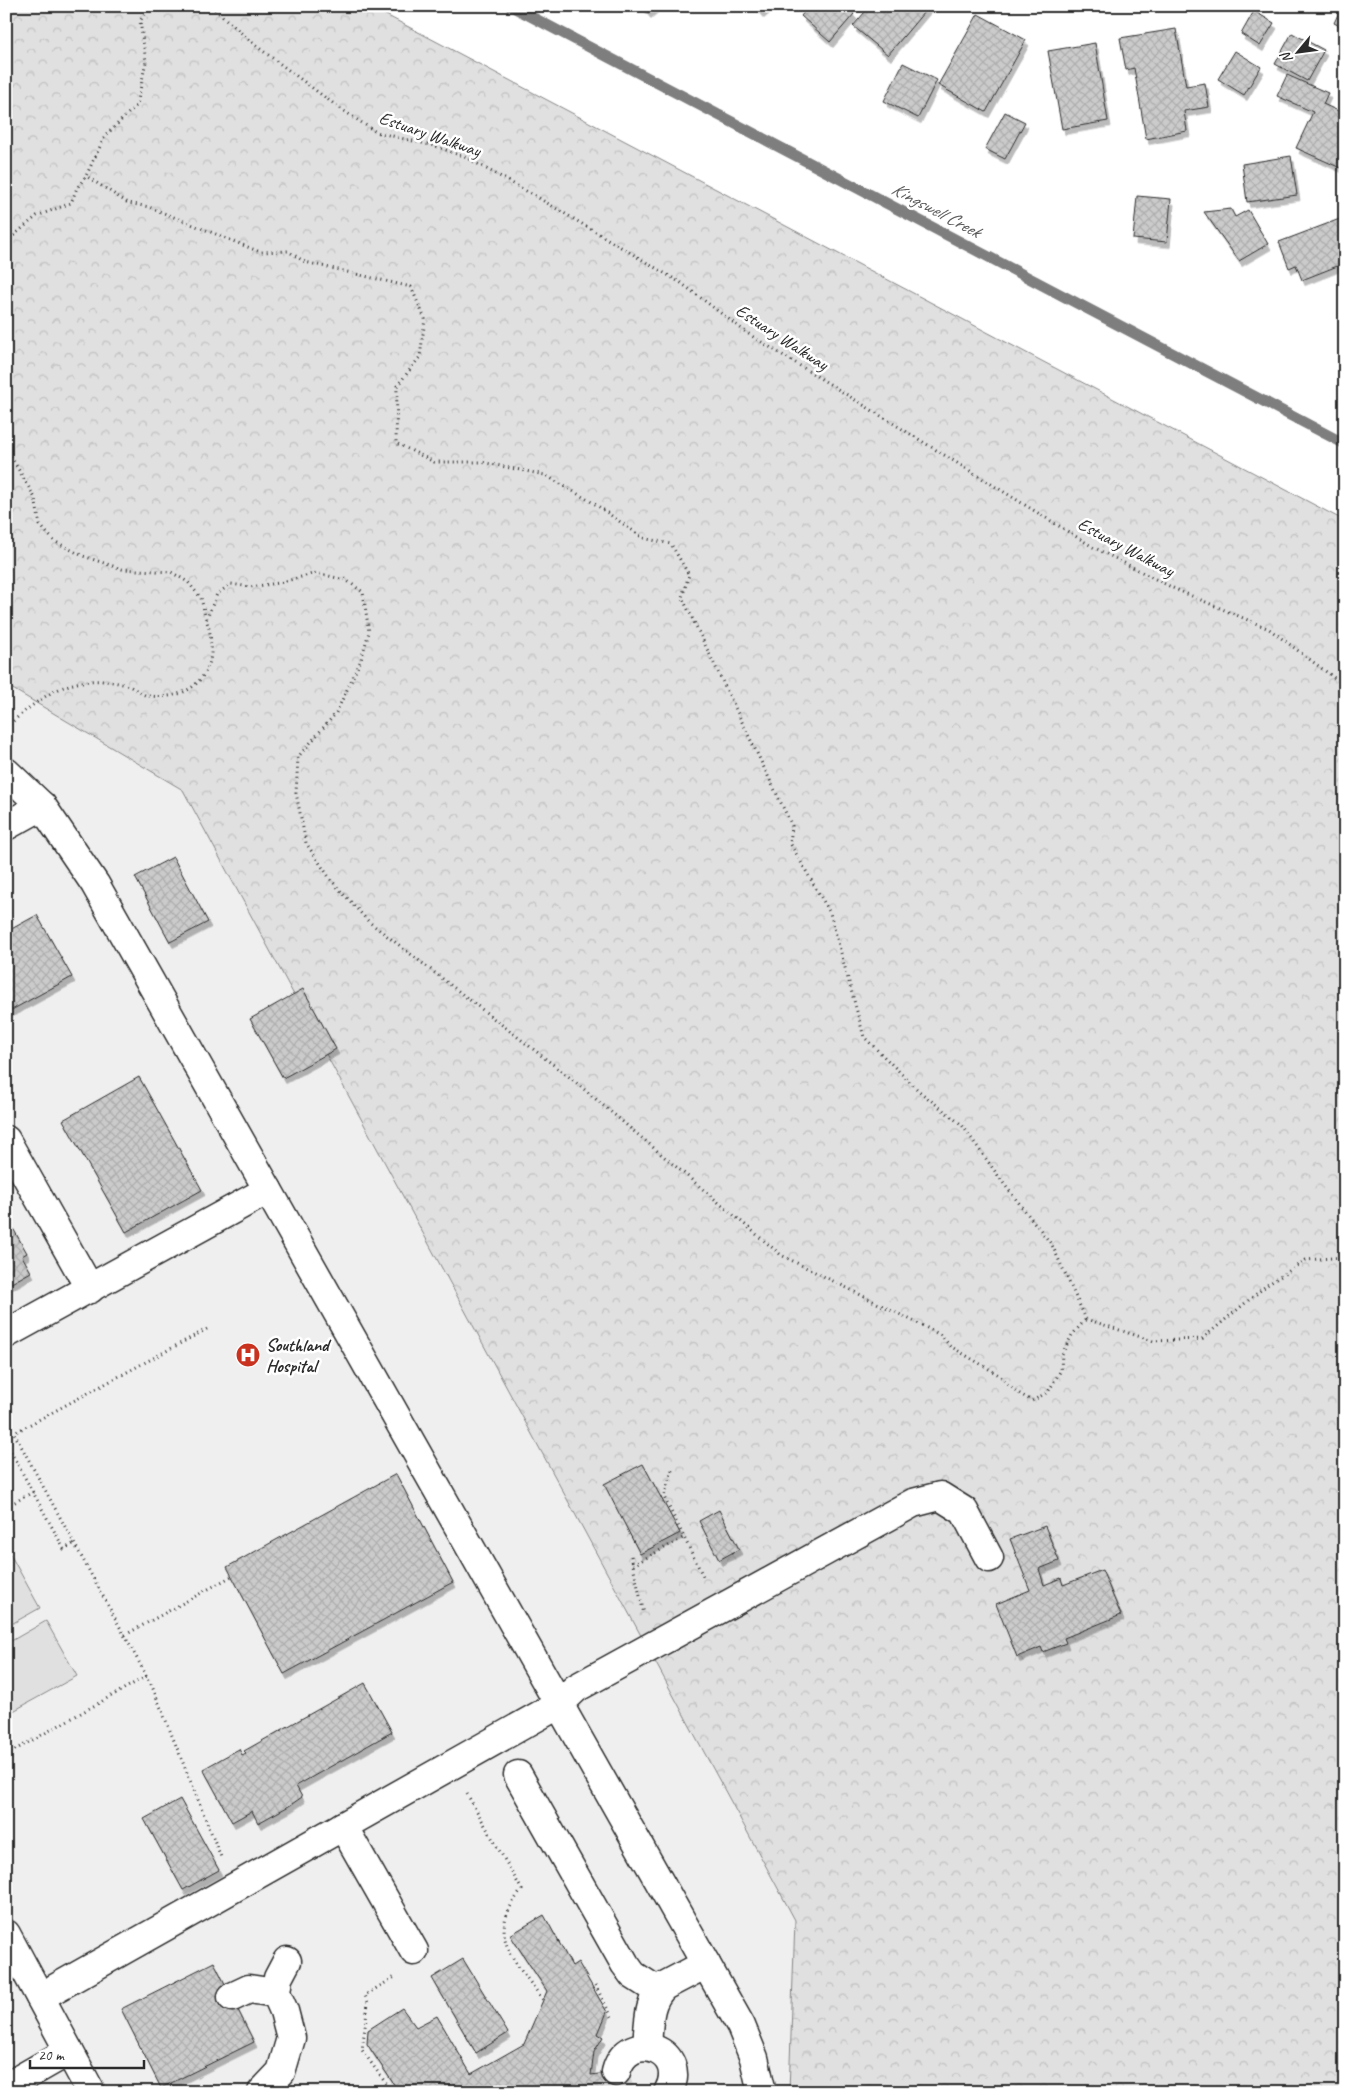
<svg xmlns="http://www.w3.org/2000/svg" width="1351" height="2098" font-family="Caveat,sans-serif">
	<defs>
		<pattern id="forest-crowns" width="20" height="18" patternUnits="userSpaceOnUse" patternTransform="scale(1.25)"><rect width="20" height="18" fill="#e0e0e0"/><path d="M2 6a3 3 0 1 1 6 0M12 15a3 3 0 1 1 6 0" fill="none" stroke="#c0c0c0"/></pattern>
		<pattern id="building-cross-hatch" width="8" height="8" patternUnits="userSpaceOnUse" patternTransform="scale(1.25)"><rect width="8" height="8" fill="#cbcbcb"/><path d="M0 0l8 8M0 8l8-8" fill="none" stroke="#aeaeae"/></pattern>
		<filter id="shadow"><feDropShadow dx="3" dy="5.5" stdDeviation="0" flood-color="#0004"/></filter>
	</defs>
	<rect width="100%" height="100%" fill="#fff"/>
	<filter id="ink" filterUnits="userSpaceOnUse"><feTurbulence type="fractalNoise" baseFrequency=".02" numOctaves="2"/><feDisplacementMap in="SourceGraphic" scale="10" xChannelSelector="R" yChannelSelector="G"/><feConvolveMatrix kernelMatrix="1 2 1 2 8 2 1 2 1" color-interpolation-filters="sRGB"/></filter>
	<g filter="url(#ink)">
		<!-- built -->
		<polygon fill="#efefef" points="6,685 183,790 795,1920 789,2092 6,2092"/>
		<!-- grass -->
		<g fill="#e0e0e0" stroke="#868686">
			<polygon points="10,1554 40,1608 6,1627 6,1556"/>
			<polygon points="46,1621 77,1676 6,1715 6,1644"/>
		</g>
		<!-- forest -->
		<polygon fill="url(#forest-crowns)" stroke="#868686" points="6,6 369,6 1345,521 1345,2092 789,2092 795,1920 183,790 6,685"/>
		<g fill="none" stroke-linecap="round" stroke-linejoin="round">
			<!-- stream -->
			<polyline stroke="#7e7e7e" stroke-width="11" points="511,6 1345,444"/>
		</g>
		<!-- building -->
		<g fill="url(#building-cross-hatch)" stroke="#2b2b2b" filter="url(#shadow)">
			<polygon points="642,6 656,6 648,13"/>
			<polygon points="755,6 769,6 761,13"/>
			<polygon points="809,6 846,6 854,14 830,42 801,16"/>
			<polygon points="870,6 929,6 888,55 853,26"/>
			<polygon points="1342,6 1345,6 1345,29 1334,23"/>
			<polygon points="1254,11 1274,23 1260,46 1241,34"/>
			<polygon points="978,14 1026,40 986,112 938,85"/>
			<polygon points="1176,29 1186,86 1205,83 1209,107 1184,111 1187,131 1146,139 1134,68 1126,70 1120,38"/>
			<polygon points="1292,33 1324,50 1307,81 1275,64"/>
			<polygon points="1095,43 1108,121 1062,129 1048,51"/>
			<polygon points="1235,51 1261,67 1244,95 1218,79"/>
			<polygon points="903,63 937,80 918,118 884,101"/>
			<polygon points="1287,75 1328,93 1323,104 1345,114 1345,170 1296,148 1313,112 1277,96"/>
			<polygon points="1005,112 1025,122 1005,159 985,149"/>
			<polygon points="1291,156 1297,195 1247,202 1242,164"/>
			<polygon points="1137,196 1171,199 1167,242 1133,239"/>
			<polygon points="1231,209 1235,217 1248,210 1268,244 1239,261 1204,212"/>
			<polygon points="1345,217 1345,263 1302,280 1296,265 1289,268 1279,242"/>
			<polygon points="173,857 208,922 170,942 135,877"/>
			<polygon points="37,915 72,977 6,1013 6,932"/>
			<polygon points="303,989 336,1049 283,1078 250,1019"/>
			<polygon points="139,1077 202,1190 126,1232 63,1120"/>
			<polygon points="6,1216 27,1253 22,1256 31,1272 6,1286"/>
			<polygon points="643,1464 680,1533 640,1554 604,1484"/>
			<polygon points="396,1474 453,1582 284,1674 227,1567"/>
			<polygon points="719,1510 739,1549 719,1560 699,1521"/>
			<polygon points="1045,1526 1059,1561 1039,1569 1044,1585 1061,1578 1063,1585 1102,1570 1121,1615 1064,1638 1066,1643 1043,1652 1041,1647 1017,1657 996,1604 1030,1590 1010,1539"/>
			<polygon points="365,1683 392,1732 296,1786 302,1797 289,1806 258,1823 252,1811 232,1822 203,1769 239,1749 242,1755 246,1753 244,1751"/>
			<polygon points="180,1799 219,1870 183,1890 144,1819"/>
			<polygon points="544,1915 572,1966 578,1962 607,2012 598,2034 603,2037 594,2052 591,2075 622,2071 632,2090 629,2092 399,2092 367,2044 368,2030 402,2008 416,2027 437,2016 471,2074 524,2044 547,1991 510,1935"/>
			<polygon points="463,1959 508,2033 476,2053 432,1978"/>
			<polygon points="214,1962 254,2042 161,2088 121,2009"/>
		</g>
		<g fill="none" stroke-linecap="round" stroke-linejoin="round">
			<!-- minor-tunnel -->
			<polyline stroke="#d5d5d5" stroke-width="28" stroke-dasharray="28 14" stroke-linecap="butt" points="616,2072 617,2083 621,2092"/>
			<defs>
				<g id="minor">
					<polyline points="6,772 42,806 95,884 741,2026 754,2058 762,2092"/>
					<polyline points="6,826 42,806"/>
					<polyline points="6,1140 90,1289"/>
					<polyline points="6,1334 268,1190"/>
					<polyline points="518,1775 625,1964 633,1975 658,1991"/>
					<polyline points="343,1826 414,1951"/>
					<polyline points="6,1934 91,2092"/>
					<polyline points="40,1997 558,1705 576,1688 913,1503 940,1496 964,1511 989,1558"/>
					<polyline points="232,1997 249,1989 276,1993"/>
					<path d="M 647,2047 C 649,2025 647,2002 664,1986 L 706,1964"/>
					<path d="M 616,2072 C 628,2026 691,2051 668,2092"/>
					<polyline points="6,2087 69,2051"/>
					<polyline points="262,2092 281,2072 291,2038 284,2011 276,1993 278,1978 287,1961"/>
				</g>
			</defs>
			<!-- minor casing -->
			<use href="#minor" stroke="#2b2b2b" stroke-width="31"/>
			<!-- path -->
			<g stroke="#2b2b2b" stroke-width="3" stroke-dasharray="1 4" stroke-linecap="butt">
				<polyline points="150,6 140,21 146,61 137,105 105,136 86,176 128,203 149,207 260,252 288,251 305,262 411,287 425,319 420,357 397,386 396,443 434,462 481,462 545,475 595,504 643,538 671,544 689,575 682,597 792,826 790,843 830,913 864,1037 919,1091 962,1125 1004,1184 1052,1245 1086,1319 1153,1341 1202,1339 1267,1285 1306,1260 1345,1257"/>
				<polyline points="211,6 255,45 338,107 376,132 438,147 467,158 537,197 681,283 747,333 1093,547 1173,588 1269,629 1345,686"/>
				<polyline points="6,242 37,216 71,203 77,188 86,176"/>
				<polyline points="6,448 35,498 40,525 54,541 83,556 122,569 171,572 188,582 201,598 206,619"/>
				<path d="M 6,728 C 22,712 51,689 73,684 C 90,679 109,680 126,685 C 134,687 142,696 150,696 C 177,699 199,690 209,664 C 213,654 211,629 206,620 L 217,594 L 231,584 L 250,587 L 279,583 L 316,573 L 346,580 L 363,592 L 369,632 L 361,660 L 336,713 L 298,757 L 296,793 L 306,843 L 331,880 L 368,921 L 573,1080 L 781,1255 L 941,1335 L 950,1346 L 999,1375 L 1015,1391 L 1032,1401 L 1048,1392 L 1061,1370 L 1062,1354 L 1072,1335 L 1086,1319"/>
				<polyline points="207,1329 14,1433 152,1686 221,1857"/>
				<polyline points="6,1443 64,1549 75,1543"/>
				<polyline points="672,1470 664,1497 704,1578"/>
				<polyline points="6,1507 33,1492"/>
				<polyline points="631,1556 644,1614"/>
				<polyline points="633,1565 683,1538"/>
				<polyline points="125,1635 232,1576"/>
				<polyline points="6,1755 147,1676"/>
				<path d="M 467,1794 L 522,1890 C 483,1936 516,1961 543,2000"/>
				<polyline points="595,1985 613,2019"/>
				<polyline points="392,2092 362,2050 368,2003 365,1995 395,1977"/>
			</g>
			<!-- minor -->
			<use href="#minor" stroke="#fff" stroke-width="28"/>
		</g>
	</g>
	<!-- icons -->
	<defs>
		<symbol id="hospital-disc" viewBox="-11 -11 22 22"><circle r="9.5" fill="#c8321e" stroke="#fff"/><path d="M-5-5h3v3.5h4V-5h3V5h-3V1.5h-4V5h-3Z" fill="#fff"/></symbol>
	</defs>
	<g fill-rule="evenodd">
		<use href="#hospital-disc" x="234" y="1341" width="28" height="28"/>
	</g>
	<g text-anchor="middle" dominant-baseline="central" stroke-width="5" stroke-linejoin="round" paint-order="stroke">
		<!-- street labels -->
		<g font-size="18" fill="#2b2b2b" stroke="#fff">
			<text transform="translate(430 134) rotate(19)">Estuary Walkway</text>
			<text transform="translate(782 337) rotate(33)">Estuary Walkway</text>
			<text transform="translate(1126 547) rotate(28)">Estuary Walkway</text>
		</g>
		<!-- poi labels -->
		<g font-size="18" font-weight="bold" fill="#2b2b2b" stroke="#fff" text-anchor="start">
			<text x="266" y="1345">Southland<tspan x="266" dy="21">Hospital</tspan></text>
		</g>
		<!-- water labels -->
		<g font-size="19" font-style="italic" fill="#5c5c5c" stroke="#fff">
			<text transform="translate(936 210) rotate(28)">Kingswell Creek</text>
		</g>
	</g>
	<!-- margin -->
	<rect width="1351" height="2098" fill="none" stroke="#fff" stroke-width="25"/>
	<rect x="12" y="12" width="1326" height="2073" fill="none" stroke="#2b2b2b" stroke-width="2" filter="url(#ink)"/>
	<!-- north arrow -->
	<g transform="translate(1298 52) rotate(241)" stroke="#ffffff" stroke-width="4" paint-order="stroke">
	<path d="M0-4L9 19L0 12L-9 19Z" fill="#2b2b2b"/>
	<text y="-8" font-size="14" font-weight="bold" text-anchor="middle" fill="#2b2b2b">N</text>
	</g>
	<!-- scale -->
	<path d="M30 2060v8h114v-8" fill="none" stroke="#2b2b2b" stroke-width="2.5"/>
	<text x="38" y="2060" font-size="15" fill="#2b2b2b" stroke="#ffffff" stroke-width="4" paint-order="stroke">20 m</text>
</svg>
